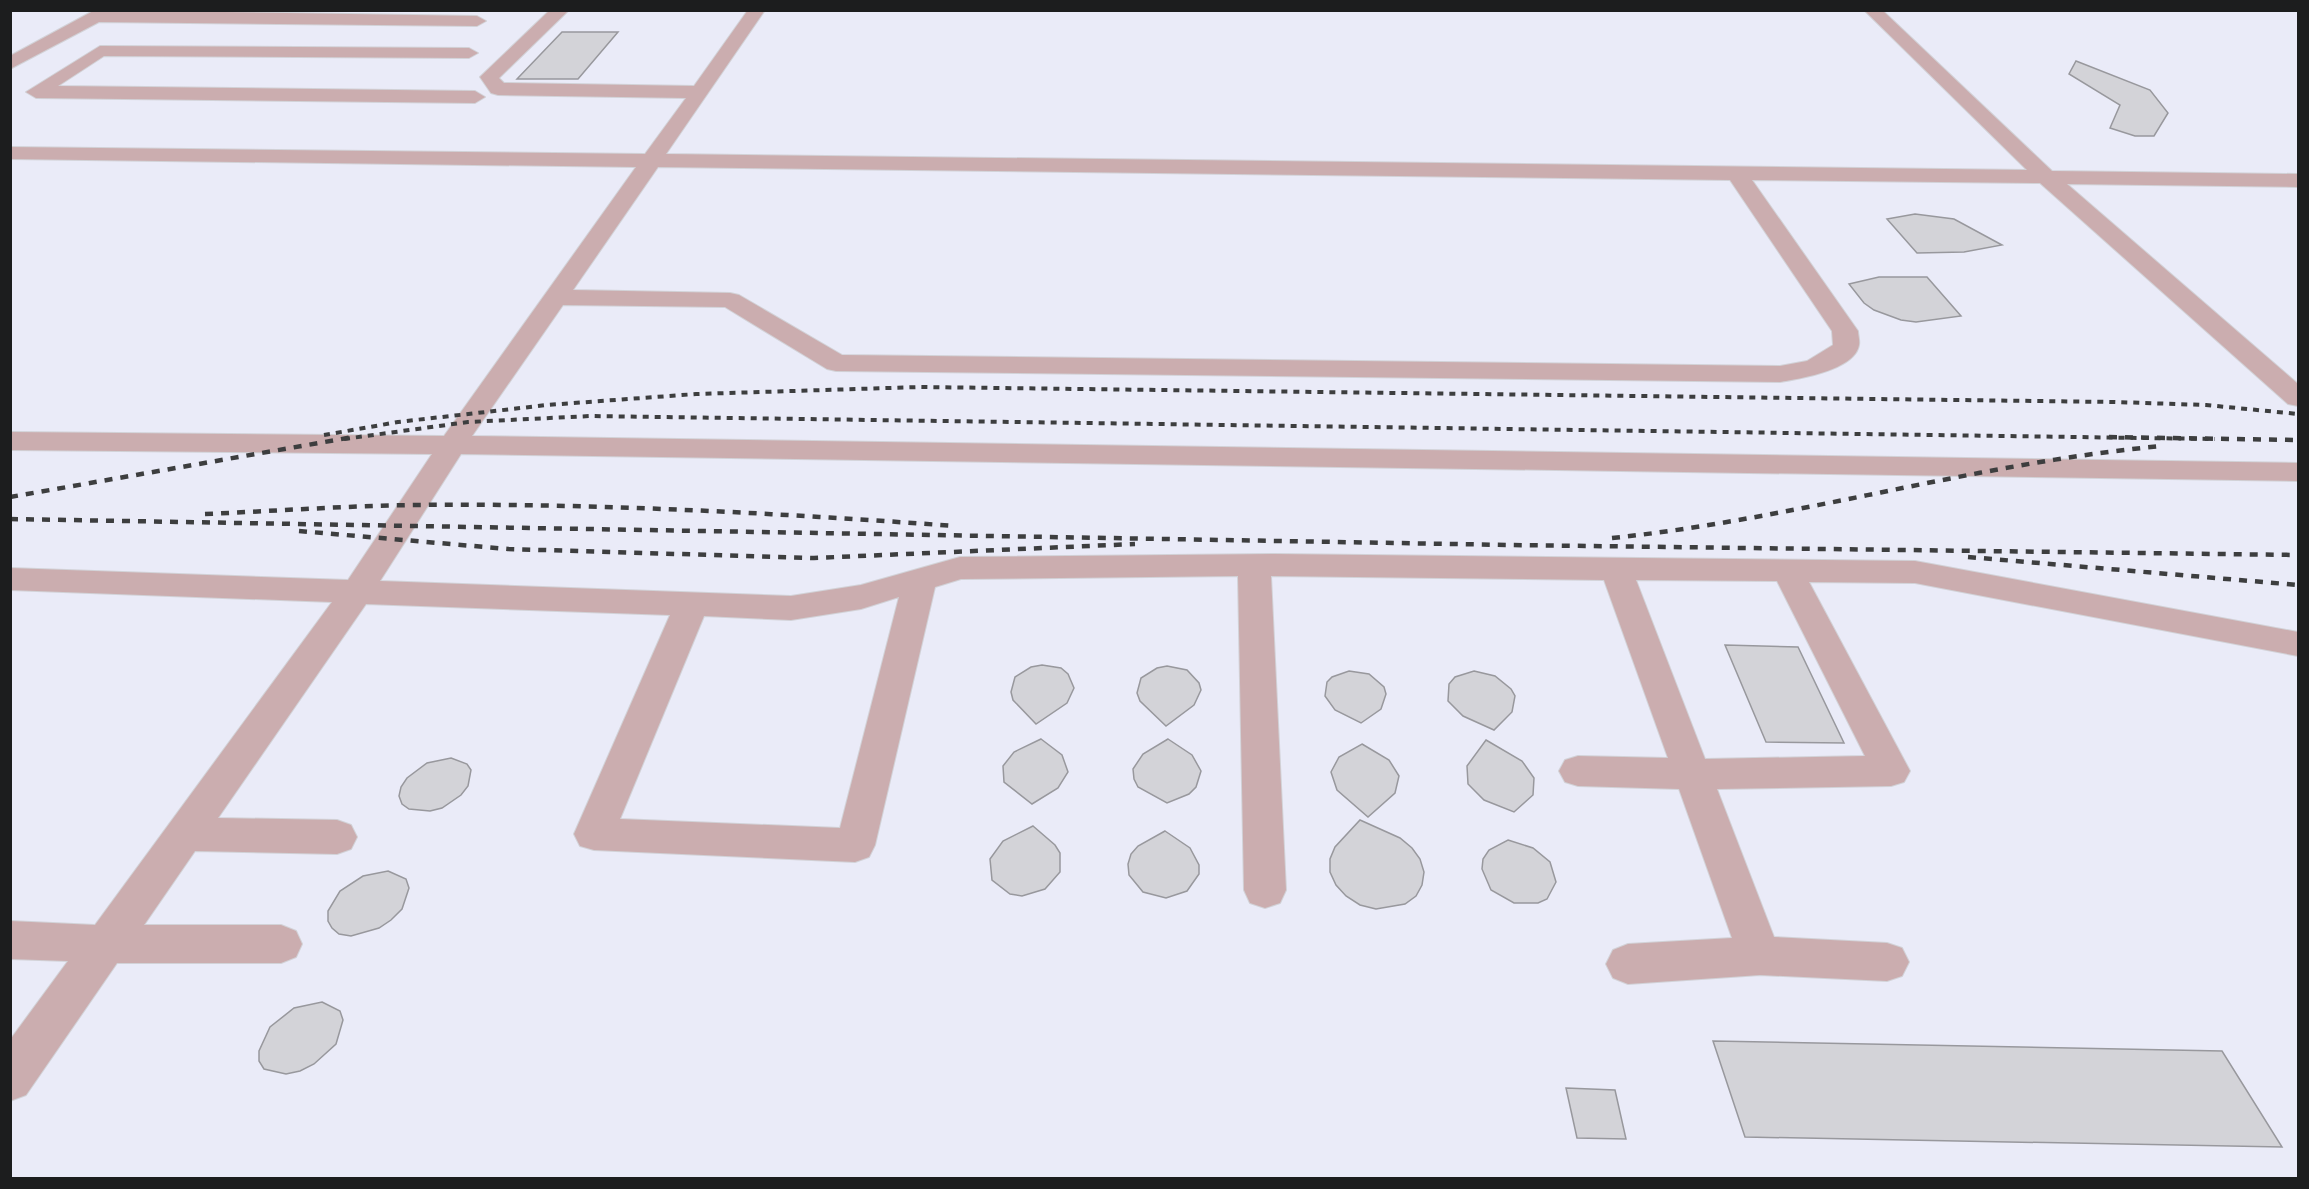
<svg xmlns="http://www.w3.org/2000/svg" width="2309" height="1189" font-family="'PT Serif',serif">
	<rect width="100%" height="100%" fill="#f5f5fa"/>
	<!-- built -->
	<rect fill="#eaebf8" x="11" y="11" width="2287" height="1167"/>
	<!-- building -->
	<g fill="#d3d3d8" stroke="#98989d" stroke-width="1.5">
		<polygon points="562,32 618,32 578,79 517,79"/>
		<polygon points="2076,61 2150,90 2168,113 2154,136 2135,136 2110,128 2120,105 2069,74"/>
		<polygon points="1915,214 1954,219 2002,245 1964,252 1917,253 1887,219"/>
		<polygon points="1879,277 1927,277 1961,316 1916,322 1901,320 1874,310 1864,303 1849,284"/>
		<polygon points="1725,645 1798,647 1844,743 1766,742"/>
		<polygon points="1042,665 1061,668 1068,674 1074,688 1067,703 1036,724 1013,700 1011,692 1015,677 1031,667"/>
		<polygon points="1167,666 1187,670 1199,683 1201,690 1194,705 1166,726 1140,701 1137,693 1141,678 1157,668"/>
		<polygon points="1349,671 1369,674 1384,687 1386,694 1381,709 1361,723 1335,710 1325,696 1327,682 1332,677"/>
		<polygon points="1474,671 1495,676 1511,689 1515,696 1512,712 1494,730 1463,716 1448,701 1449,684 1455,677"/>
		<polygon points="1041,739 1062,755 1068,772 1058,788 1032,804 1004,782 1003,766 1014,752"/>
		<polygon points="1168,739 1192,755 1201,771 1196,787 1189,794 1167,803 1138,787 1134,779 1133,769 1143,754"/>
		<polygon points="1486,740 1522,761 1534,778 1533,795 1514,812 1484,800 1468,784 1467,766"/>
		<polygon points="1362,744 1389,760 1399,776 1395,793 1368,817 1337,790 1331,772 1339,757"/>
		<polygon points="451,758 467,764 471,770 468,786 461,795 442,808 430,811 409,809 402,804 399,796 401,787 407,778 427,763"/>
		<polygon points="1360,820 1400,838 1412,848 1420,859 1424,872 1422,885 1416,896 1405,904 1376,909 1360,905 1346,896 1336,885 1330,872 1330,859 1335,847"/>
		<polygon points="1033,826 1055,845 1060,853 1060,872 1045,889 1022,896 1010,894 992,880 990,859 1003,841"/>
		<polygon points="1165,831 1190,848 1199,865 1199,874 1187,891 1166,898 1143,892 1129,875 1128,864 1131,854 1138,846"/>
		<polygon points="1508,840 1533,848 1550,862 1556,882 1547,899 1538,903 1514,903 1491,890 1482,869 1483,859 1489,850"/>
		<polygon points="388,871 406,879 409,888 402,909 391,920 379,928 351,936 339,934 332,928 328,921 328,911 340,891 363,876"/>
		<polygon points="322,1002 340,1011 343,1020 336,1044 314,1064 300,1071 286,1074 264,1069 259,1061 259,1051 270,1027 294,1008"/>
		<polygon points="1713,1041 2222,1051 2282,1147 1745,1137"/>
		<polygon points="1566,1088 1615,1090 1626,1139 1577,1138"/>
	</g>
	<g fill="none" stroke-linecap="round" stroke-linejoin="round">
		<defs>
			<g id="minor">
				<polygon points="95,10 477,16 486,21 477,26 99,22 10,69 10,56"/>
				<path d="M 550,10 L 569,10 L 499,78 L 504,83 L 694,86 L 748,10 L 765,10 L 666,154 L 2027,170 L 1864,10 L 1882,10 L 2052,171 L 2298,174 L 2298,187 L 2067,184 L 2298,384 L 2298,406 L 2288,404 L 2040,183 L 1752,180 L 1858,331 C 1858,335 1860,341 1859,345 C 1855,370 1799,379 1780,382 L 836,371 L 827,369 L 725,307 L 563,305 L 472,436 L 2298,463 L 2298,481 L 461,454 L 380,581 L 791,596 L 861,585 L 960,557 L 1275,554 L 1915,561 L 2298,632 L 2298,656 L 1915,583 L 1809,582 L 1910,771 L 1904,782 L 1891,786 L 1717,789 L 1774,937 L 1887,943 L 1902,948 L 1909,962 L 1902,976 L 1887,981 L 1760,975 L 1628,984 L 1613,978 L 1606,964 L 1613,950 L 1628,944 L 1732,938 L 1679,789 L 1578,786 L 1565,782 L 1559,771 L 1565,760 L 1578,756 L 1668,758 L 1604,580 L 1271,576 L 1286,890 L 1280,903 L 1265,908 L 1250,903 L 1244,890 L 1238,576 L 961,579 L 935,587 L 875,845 L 869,857 L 855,862 L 594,850 L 580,846 L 574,834 L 670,615 L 366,604 L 218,818 L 337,820 L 351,825 L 357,837 L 351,849 L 337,854 L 195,851 L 144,925 L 281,925 L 296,931 L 302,944 L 296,957 L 281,963 L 117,963 L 26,1095 L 10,1101 L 10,1040 L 68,961 L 10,959 L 10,921 L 95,925 L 332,602 L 10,590 L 10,568 L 348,580 L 432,454 L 10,450 L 10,432 L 444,436 L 636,167 L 10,159 L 10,147 L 645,154 L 686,98 L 498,95 L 491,93 L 480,77 ZM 658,167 L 1730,180 L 1832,331 L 1833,345 L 1807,361 L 1780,366 L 842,355 L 739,295 L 730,293 L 573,290 ZM 1636,580 L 1777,581 L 1865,756 L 1705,759 ZM 899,597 L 840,828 L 620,819 L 704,616 L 791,620 L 861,609 Z"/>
				<polygon points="100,46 469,48 478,53 469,58 104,56 58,86 475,91 485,97 475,103 36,98 26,92"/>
			</g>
		</defs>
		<!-- minor casing -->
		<use href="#minor" stroke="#d2d2d7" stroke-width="2"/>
		<!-- minor -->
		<use href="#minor" fill="#cbadaf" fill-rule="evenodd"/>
		<!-- rail-far1 -->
		<g stroke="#3d3e3f" stroke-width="4" stroke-dasharray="6 6" stroke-linecap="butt">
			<polyline points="324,435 398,422 547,405 696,394 921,387 2115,402 2206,405 2298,414"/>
			<polyline points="344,439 468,422 591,416 2215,439"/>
		</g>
		<!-- rail -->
		<g stroke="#3d3e3f" stroke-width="4.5" stroke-dasharray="8 8" stroke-linecap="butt">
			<polyline points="2109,437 2298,440"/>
			<polyline points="10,497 353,437"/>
			<path d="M 205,514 C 275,511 344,506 414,505 C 594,503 775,513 955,526"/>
			<polyline points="10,519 1511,545 2298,555"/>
			<polyline points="299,531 508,549 814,558 1135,544"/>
			<path d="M 1612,538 C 1797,519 1976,463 2162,446"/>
			<polyline points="1968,557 2298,585"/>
		</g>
	</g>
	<!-- border -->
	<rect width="2309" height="1189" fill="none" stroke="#1c1d1e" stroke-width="24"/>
</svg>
